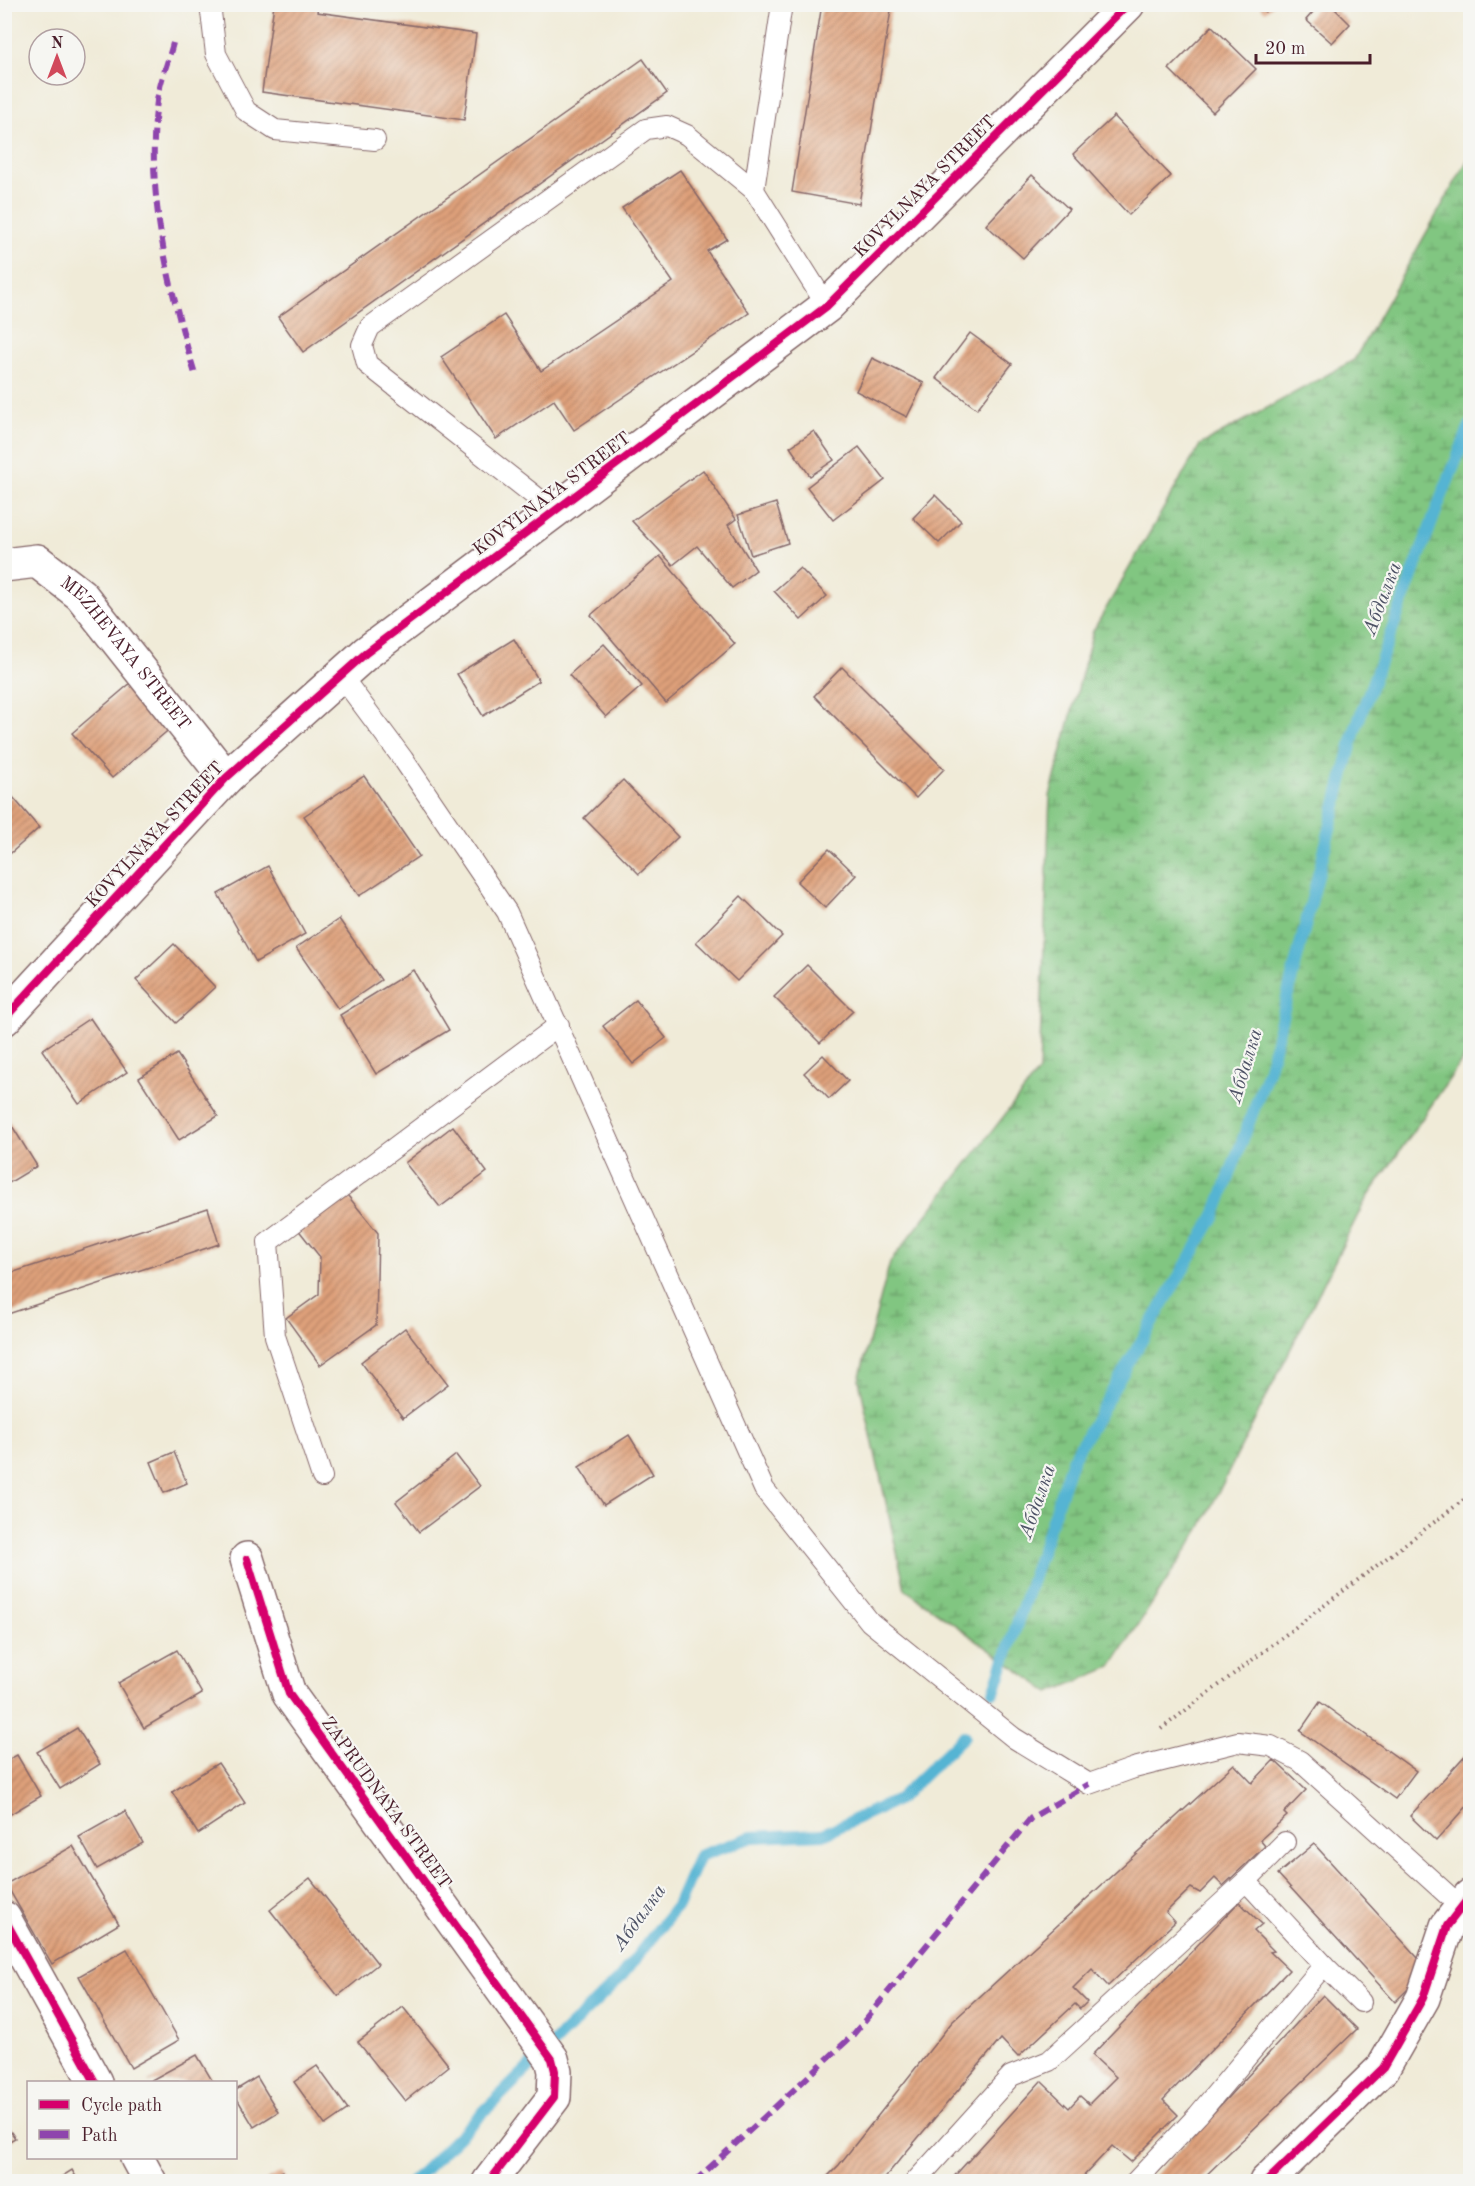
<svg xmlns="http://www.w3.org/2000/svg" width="1475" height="2186" font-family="'Old Standard TT',serif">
	<defs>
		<pattern id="wetland-marsh" width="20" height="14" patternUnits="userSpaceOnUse" patternTransform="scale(1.5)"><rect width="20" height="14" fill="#81c681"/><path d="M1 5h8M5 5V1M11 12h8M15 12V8" fill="none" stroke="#6ca06a"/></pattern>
		<pattern id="building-hatch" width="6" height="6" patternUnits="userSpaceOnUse" patternTransform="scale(1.5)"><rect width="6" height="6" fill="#dea07a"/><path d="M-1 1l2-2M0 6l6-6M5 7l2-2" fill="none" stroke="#b68264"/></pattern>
	</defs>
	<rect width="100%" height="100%" fill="#f6f6f2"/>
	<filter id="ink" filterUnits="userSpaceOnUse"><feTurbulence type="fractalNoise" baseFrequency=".0167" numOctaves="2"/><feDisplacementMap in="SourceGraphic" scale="12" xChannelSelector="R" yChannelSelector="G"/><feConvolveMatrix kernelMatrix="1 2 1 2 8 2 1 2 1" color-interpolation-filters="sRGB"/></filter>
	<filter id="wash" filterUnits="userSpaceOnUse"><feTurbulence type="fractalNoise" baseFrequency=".008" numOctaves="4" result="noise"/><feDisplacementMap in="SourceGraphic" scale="24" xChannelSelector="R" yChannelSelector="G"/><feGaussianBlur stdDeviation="1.35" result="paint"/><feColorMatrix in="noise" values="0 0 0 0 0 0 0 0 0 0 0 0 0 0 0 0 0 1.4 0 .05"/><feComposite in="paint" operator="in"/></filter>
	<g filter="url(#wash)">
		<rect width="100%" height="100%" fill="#f0ebd8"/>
		<!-- wetland -->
		<polygon fill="url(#wetland-marsh)" stroke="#667256" stroke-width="1.5" points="1470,156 1470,1049 1364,1203 1200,1529 1111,1667 1050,1693 905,1589 859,1380 890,1262 1039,1071 1050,796 1093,631 1200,445 1354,360"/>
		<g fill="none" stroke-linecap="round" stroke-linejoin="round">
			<!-- stream -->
			<g stroke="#54b4d3" stroke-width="12">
				<polyline points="994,1692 1072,1460 1215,1215 1269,1068 1355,730 1439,503 1470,426"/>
				<polyline points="412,2182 619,1979 677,1906 699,1856 752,1837 823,1834 899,1799 964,1736"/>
			</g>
		</g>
		<g id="blocks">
			<!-- building -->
			<g fill="url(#building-hatch)">
				<polygon points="274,4 318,4 317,12 476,34 464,120 262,92"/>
				<polygon points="822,4 892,4 859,204 792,192"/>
				<polygon points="1258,4 1274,4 1265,12"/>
				<polygon points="1320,4 1330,4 1350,24 1332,43 1306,20"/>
				<polygon points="1212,26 1256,69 1213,112 1169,69"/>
				<polygon points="643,59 667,93 303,352 278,317"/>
				<polygon points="1114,116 1171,176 1129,215 1073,154"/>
				<polygon points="680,170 727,239 707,251 749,313 574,430 554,400 496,439 441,357 504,315 541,371 673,282 622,208"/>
				<polygon points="1032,175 1069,209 1023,258 986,225"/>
				<polygon points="970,333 1012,364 977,409 936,378"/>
				<polygon points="872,358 924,383 907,417 856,391"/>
				<polygon points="814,431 834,460 810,476 790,447"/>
				<polygon points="859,447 885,480 833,520 807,487"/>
				<polygon points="703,470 736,519 728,525 756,570 732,588 697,546 673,565 632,521"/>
				<polygon points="935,495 961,521 939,543 913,518"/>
				<polygon points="776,503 788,543 751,555 738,515"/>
				<polygon points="660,556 735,644 666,703 591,615"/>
				<polygon points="800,568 827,596 801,620 774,591"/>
				<polygon points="514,639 539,681 483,716 457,674"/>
				<polygon points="604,644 642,686 606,717 569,675"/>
				<polygon points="842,667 944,769 916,798 814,696"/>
				<polygon points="133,681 172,727 112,778 72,733"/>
				<polygon points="364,776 419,856 359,896 304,816"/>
				<polygon points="623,780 678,837 639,874 584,818"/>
				<polygon points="12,796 39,828 4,859 4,802"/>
				<polygon points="829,849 856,875 825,908 797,882"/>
				<polygon points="268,866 305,934 256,962 218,894"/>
				<polygon points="741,896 782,936 737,981 696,942"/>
				<polygon points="339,919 381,980 338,1009 296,948"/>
				<polygon points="174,944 215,987 176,1023 136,980"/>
				<polygon points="807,965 853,1011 820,1043 774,997"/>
				<polygon points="413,970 449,1030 376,1074 340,1015"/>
				<polygon points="636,1000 666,1038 633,1064 603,1026"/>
				<polygon points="90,1018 127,1072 79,1104 42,1050"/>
				<polygon points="177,1054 218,1116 179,1140 139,1078"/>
				<polygon points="823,1055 848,1081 829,1099 804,1073"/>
				<polygon points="4,1113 37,1166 4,1186"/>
				<polygon points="453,1126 487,1172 440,1207 405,1163"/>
				<polygon points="344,1191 378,1233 376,1325 320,1365 286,1318 319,1294 320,1257 297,1228"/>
				<polygon points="208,1208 219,1244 5,1315 5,1275"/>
				<polygon points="405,1328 448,1384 403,1418 361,1362"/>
				<polygon points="629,1435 653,1474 604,1505 579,1467"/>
				<polygon points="174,1452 187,1483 164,1493 151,1462"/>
				<polygon points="456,1455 480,1486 419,1532 396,1502"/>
				<polygon points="177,1650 202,1694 144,1728 118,1683"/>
				<polygon points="1320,1702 1416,1771 1395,1799 1300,1731"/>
				<polygon points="77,1728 100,1764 60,1789 37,1752"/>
				<polygon points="1470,1750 1470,1803 1436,1841 1410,1816"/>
				<polygon points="17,1755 41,1796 4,1818 4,1762"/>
				<polygon points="1274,1760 1306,1790 1284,1813 1287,1816 1260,1840 1265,1846 1223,1886 1215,1878 1200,1893 1191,1888 1166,1912 1175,1922 1108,1986 1092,1969 1073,1988 1087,2002 1080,2009 1075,2004 1018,2057 1001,2039 881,2182 822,2182 839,2165 952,2022 1234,1764 1252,1783"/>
				<polygon points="218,1763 245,1803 198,1834 172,1792"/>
				<polygon points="125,1811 143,1843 97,1869 79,1837"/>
				<polygon points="1314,1844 1428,1969 1395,2002 1278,1874"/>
				<polygon points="73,1846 119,1924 52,1964 6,1884"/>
				<polygon points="310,1878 378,1964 338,1996 270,1910"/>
				<polygon points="1239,1902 1262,1924 1254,1931 1274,1951 1270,1952 1289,1970 1163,2100 1178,2115 1131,2162 1112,2146 1078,2182 949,2182 1041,2081 1069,2108 1080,2096 1089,2104 1116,2077 1092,2055"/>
				<polygon points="127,1949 179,2040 131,2068 79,1976"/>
				<polygon points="1323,1995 1357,2029 1199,2182 1149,2182"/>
				<polygon points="403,2007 449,2066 405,2101 358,2042"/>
				<polygon points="197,2055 213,2082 148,2082"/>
				<polygon points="317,2066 348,2109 325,2125 294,2082"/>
				<polygon points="257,2077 278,2112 254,2127 236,2097 236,2090"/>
				<polygon points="4,2122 15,2138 4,2144"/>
				<polygon points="72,2170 79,2182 53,2182"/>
				<polygon points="282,2171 288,2182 263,2182"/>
			</g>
		</g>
	</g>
	<g filter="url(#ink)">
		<use href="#blocks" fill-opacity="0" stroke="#846668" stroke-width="1.5"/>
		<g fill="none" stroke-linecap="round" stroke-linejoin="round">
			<defs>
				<g id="service">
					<polyline points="210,4 216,54 246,111 275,130 375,140"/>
					<polyline points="782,4 754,190 827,306"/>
					<polyline points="554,511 367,364 362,345 370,327 646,129 667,126 687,135 754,190"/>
					<polyline points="342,677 403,759 507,912 764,1489 870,1622 1014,1738 1089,1784 1134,1768 1238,1742 1271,1746 1300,1761 1461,1907 1470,1905"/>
					<polyline points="322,1477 275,1336 268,1242 559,1025"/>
					<polyline points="1246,1881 1285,1842"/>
					<polyline points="1324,1965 1361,2002"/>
					<polyline points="915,2182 1011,2076 1049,2061 1246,1881 1324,1965 1198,2115 1135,2182"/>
				</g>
				<g id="minor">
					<path id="s1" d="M 4,565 L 37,561 L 81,595 L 226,778"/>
					<polyline points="247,1559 289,1694 552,2059 555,2071 554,2097 489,2182"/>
					<polyline points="4,1918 95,2082"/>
					<polyline points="137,2158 150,2182"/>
					<polyline points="1266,2182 1383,2068 1423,1998 1447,1926 1470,1896"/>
				</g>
				<polyline id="tertiary" points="4,1019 226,778 366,653 827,306 1128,4"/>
			</defs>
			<!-- service casing -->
			<use href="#service" stroke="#846668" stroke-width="22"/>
			<!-- minor casing -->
			<use href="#minor" stroke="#846668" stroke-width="36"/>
			<!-- tertiary casing -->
			<use href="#tertiary" stroke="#846668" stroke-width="36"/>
			<!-- path -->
			<polyline stroke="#846668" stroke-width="4" stroke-dasharray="1.5 4.5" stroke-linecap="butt" points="1161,1729 1470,1495"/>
			<!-- service -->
			<use href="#service" stroke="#fff" stroke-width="20"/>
			<!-- minor -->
			<use href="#minor" stroke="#fff" stroke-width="33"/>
			<!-- tertiary -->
			<use href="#tertiary" stroke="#fff" stroke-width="33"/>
			<!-- quiet -->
			<g stroke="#8e44ad" stroke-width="6" stroke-dasharray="12 6" stroke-linecap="butt">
				<path d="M 173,43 C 168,62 160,82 157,101 C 145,194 169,286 195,374"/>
				<polyline points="694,2182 852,2036 1031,1818 1089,1784"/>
			</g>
			<defs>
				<g id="cycleway">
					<polyline points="4,1019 226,778 366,653 827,306 1128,4"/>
					<polyline points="247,1559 289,1694 552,2059 555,2071 554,2097 489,2182"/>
					<polyline points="4,1918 95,2082"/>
					<polyline points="1266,2182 1383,2068 1423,1998 1447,1926 1470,1896"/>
				</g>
			</defs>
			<!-- cycleway casing -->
			<use href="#cycleway" stroke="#f6f6f2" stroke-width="11"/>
			<!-- cycleway -->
			<use href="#cycleway" stroke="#d6006c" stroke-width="8"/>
		</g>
	</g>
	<g text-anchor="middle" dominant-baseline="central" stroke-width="4.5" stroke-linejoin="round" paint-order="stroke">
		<!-- street labels -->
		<g font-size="18" fill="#4a1f2b" stroke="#f6f6f2">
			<text transform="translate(925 187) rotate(-45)">KOVYLNAYA STREET</text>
			<text transform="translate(552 494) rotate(-37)">KOVYLNAYA STREET</text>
			<text stroke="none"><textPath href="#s1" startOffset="162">MEZHEVAYA STREET</textPath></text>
			<text transform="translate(155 835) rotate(-47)">KOVYLNAYA STREET</text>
			<text transform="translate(386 1803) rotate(54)">ZAPRUDNAYA STREET</text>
		</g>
		<!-- water labels -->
		<g font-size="20" font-style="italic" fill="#4e5366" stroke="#f6f6f2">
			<text transform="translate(1383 599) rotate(-69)">Абдалка</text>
			<text transform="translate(1246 1066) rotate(-73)">Абдалка</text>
			<text transform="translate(1038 1502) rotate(-71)">Абдалка</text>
			<text transform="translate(640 1918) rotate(-54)">Абдалка</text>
		</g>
	</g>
	<!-- margin -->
	<rect width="1475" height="2186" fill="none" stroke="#f6f6f2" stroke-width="24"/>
	<!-- legend -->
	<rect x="27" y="2081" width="210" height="78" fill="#f6f6f2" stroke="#b1a0a2" stroke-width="1.5"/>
	<rect x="39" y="2100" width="30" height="9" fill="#d6006c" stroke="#b1a0a2" stroke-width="1.5"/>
	<text x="81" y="2111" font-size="18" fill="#4a1f2b">Cycle path</text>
	<rect x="39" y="2130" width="30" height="9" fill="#8e44ad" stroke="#b1a0a2" stroke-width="1.5"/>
	<text x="81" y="2141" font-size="18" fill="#4a1f2b">Path</text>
	<!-- north arrow -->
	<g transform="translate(57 57)"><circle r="28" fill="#f6f6f2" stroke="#b1a0a2" stroke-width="1.5"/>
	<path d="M0-4.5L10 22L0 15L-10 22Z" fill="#d1495b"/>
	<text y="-9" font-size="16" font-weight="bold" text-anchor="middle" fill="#4a1f2b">N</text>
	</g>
	<!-- scale -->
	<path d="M1256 54v9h114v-9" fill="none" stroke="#4a1f2b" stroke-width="3"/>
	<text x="1265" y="54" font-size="18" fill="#4a1f2b" stroke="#f6f6f2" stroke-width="4.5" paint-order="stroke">20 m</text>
</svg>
